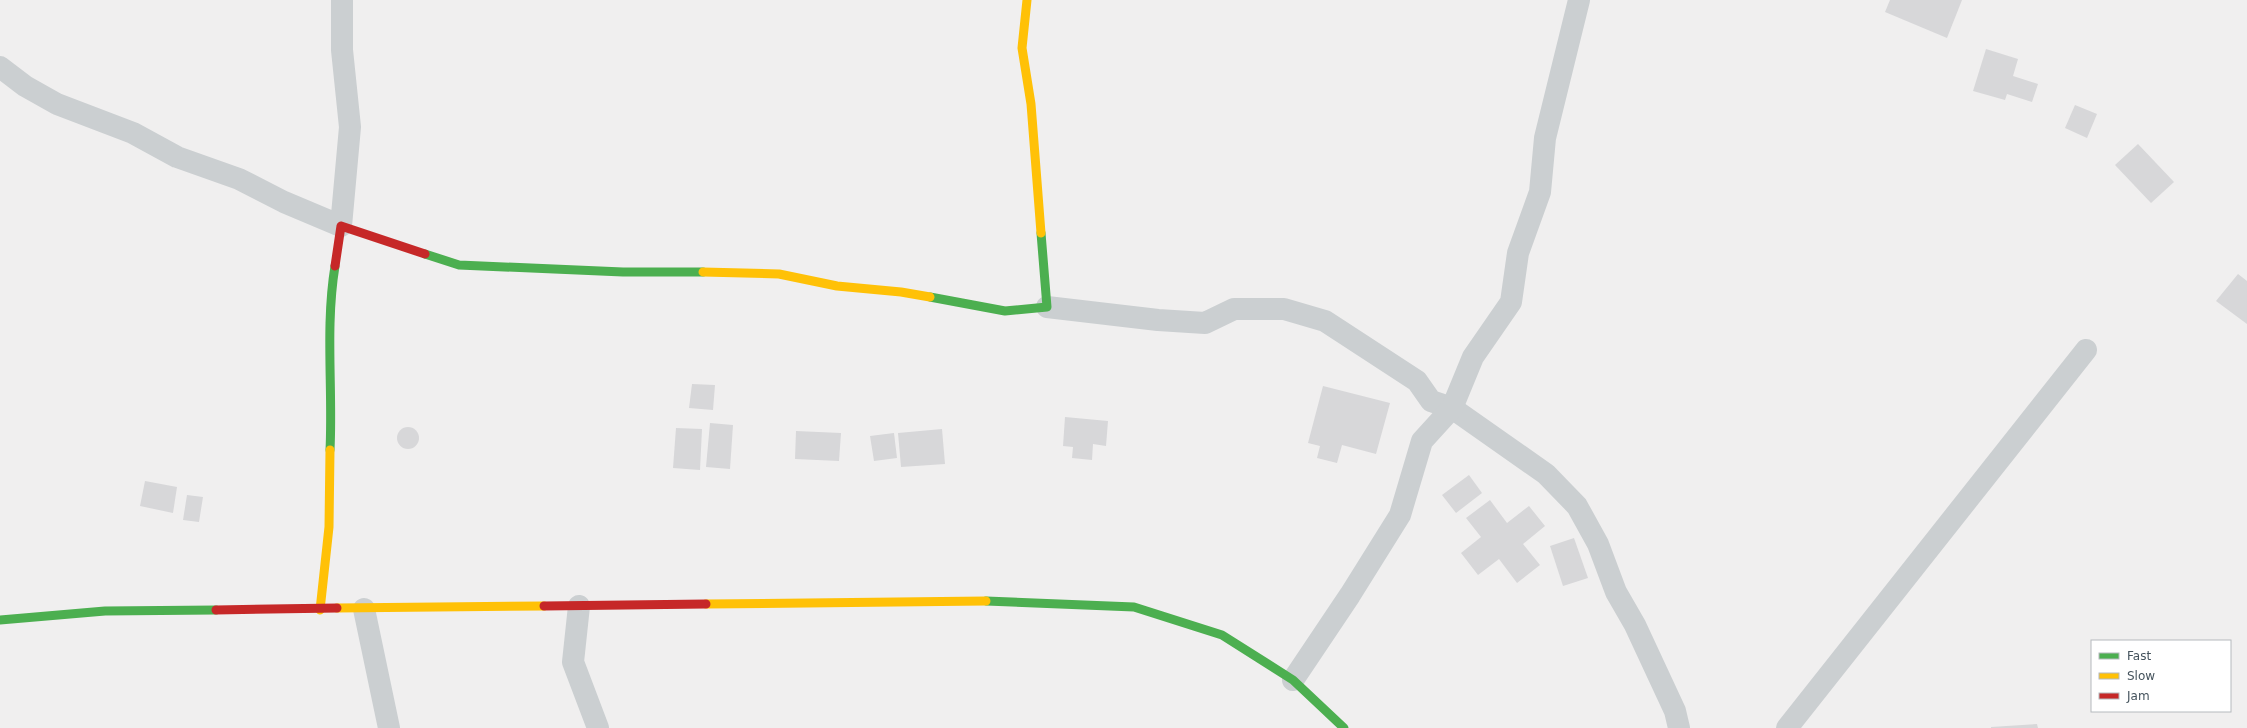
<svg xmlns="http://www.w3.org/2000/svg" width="2247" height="728" font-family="'DejaVu Sans',sans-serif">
	<rect width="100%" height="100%" fill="#f0efef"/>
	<!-- building -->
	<g fill="#d7d7d9">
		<polygon points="1890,0 1962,0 1947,38 1885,12"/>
		<polygon points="1986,49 2018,59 2013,76 2038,84 2032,102 2007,94 2005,100 1973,91"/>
		<polygon points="2075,105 2097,114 2087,138 2065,128"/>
		<polygon points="2138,144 2174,182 2151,203 2115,165"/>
		<polygon points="2238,274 2247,281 2247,324 2216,301"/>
		<polygon points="692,384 715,385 713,410 689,408"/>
		<polygon points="1323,386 1390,403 1376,454 1342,445 1337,463 1317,458 1320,446 1308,443"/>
		<polygon points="1065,417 1108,421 1106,446 1093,444 1092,460 1072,458 1073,447 1063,446"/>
		<polygon points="710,423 733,425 730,469 706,467"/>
		<circle cx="408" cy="438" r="11"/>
		<polygon points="676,428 702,429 700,470 673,468"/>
		<polygon points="942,429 945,464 901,467 898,433"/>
		<polygon points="796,431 841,433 839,461 795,459"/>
		<polygon points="894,433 897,458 874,461 870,436"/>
		<polygon points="1469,475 1482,493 1456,513 1442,495"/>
		<polygon points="145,481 177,487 173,513 140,506"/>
		<polygon points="187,495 203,497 199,522 183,520"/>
		<polygon points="1490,500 1507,523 1529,506 1545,526 1523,544 1540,565 1517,583 1499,559 1478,575 1461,553 1481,537 1466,518"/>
		<polygon points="1574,538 1588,578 1563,586 1550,546"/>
		<polygon points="2037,724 2038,728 1991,728 1991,727"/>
	</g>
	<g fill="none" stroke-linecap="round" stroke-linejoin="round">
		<!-- street -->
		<g stroke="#cbcfd1" stroke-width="22">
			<polyline points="0,67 25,86 57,104 133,133 177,157 239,179 284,202 341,226 350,127 342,50 342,0"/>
			<polyline points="1047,307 1158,320 1205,323 1234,309 1284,309 1325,321 1417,381 1431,401 1452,408 1546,474 1577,506 1598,544 1616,592 1635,625 1675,711 1679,728"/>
			<polyline points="579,606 573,662 598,728"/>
			<polyline points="364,609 389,728"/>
			<polyline points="1293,680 1350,595 1400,515 1422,441 1452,408 1473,357 1511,302 1518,253 1540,192 1545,138 1579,0"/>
			<polyline points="1787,728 2086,350"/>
		</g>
		<!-- fast -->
		<g stroke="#4caf50" stroke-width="9">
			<polyline points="425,254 459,265 623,272 703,272"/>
			<polyline points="930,297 1005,311 1047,307 1041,233"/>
			<path d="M 330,450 C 333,389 325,327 335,266"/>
			<polyline points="986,601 1134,607 1222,635 1293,680 1344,728"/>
			<polyline points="0,620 105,611 216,610"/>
		</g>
		<!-- slow -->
		<g stroke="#ffc107" stroke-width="9">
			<polyline points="1027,0 1022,48 1031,104 1041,233"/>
			<polyline points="703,272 779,274 837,286 901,292 930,297"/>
			<polyline points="706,604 986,601"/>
			<polyline points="337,608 544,606"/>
			<polyline points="320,610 329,527 330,450"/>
		</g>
		<!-- jam -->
		<g stroke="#c62828" stroke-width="9">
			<polyline points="335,266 341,226 425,254"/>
			<polyline points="544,606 706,604"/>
			<polyline points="216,610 337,608"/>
		</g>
	</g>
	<!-- legend -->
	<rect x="2091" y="640" width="140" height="72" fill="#ffffff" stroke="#b5babe"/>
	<rect x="2099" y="653" width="20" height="6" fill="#4caf50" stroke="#b5babe"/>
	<text x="2127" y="660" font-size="12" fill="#45535d">Fast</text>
	<rect x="2099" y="673" width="20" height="6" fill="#ffc107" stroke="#b5babe"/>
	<text x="2127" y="680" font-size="12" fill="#45535d">Slow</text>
	<rect x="2099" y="693" width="20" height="6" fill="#c62828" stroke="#b5babe"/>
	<text x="2127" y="700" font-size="12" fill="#45535d">Jam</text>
</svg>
